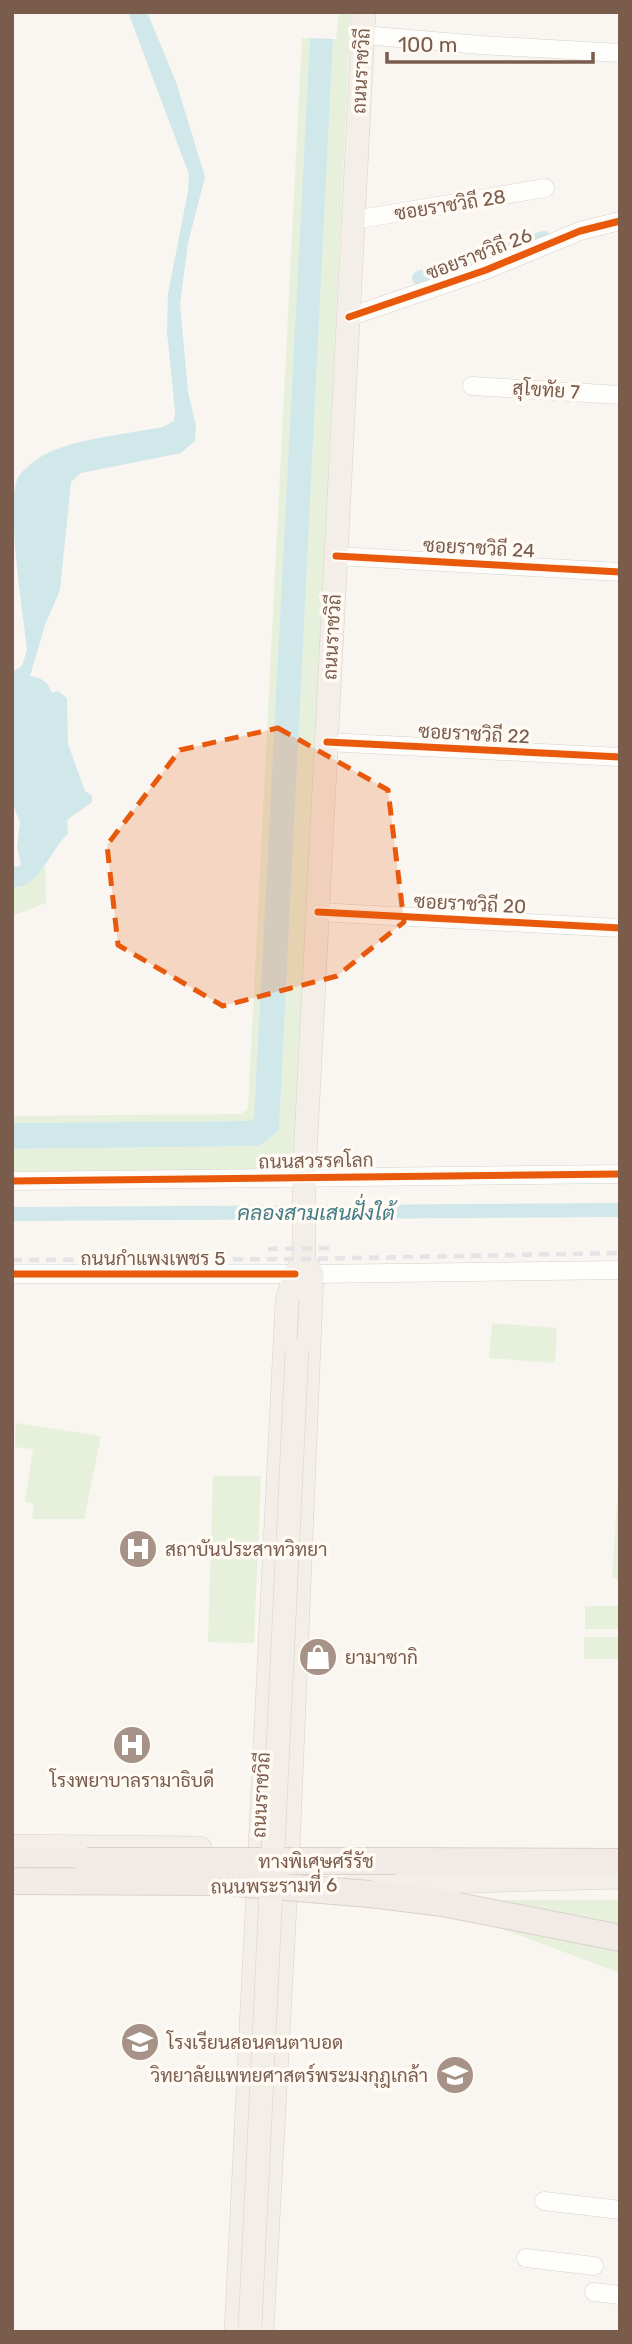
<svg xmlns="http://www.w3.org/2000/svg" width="632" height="2344" font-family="Rubik,Sarabun,sans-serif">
	<rect width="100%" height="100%" fill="#f9f5f0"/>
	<!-- green -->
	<g fill="#e7f0db">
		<polygon points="339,12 351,12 295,1147 289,1159 272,1171 12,1175 12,1149 259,1146 279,1131 333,39 336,39"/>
		<polygon points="302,38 310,38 254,1118 248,1121 12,1123 12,1116 241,1114 248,1108"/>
		<polygon points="45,867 46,903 12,916 12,888 20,888"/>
		<polygon points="492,1323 557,1328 555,1363 489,1358"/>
		<polygon points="16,1423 101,1436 84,1519 32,1519 34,1503 25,1502 33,1449 15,1447"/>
		<polygon points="620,1461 620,1581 612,1577"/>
		<polygon points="213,1476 261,1476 254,1643 208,1642"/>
		<rect x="585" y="1606" width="35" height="23"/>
		<rect x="584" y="1637" width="36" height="22"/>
		<polygon points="482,1900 620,1900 620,1973 481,1921"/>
	</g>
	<!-- water -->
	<g fill="#d0e8ea">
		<path d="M 128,12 L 147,12 L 176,82 L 205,177 L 188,243 L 180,304 L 188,392 L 196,426 L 195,441 L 181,453 L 81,473 L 71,482 L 60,590 L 45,625 L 30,676 C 43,679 47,680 52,693 L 58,691 L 67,698 L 68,744 L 85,791 L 92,796 L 92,802 L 67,820 L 68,834 C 50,849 40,888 12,888 L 12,865 L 17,867 L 21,865 L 17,847 L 20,822 L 12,803 L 12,672 L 22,666 L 27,650 C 24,618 4,499 19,476 C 23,470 33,462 39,458 C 67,439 128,434 163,427 L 174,421 L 175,411 L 167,332 L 168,294 L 188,191 L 189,174 Z"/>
		<polygon points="310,38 333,39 279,1131 259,1146 12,1149 12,1123 248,1121 254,1118"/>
	</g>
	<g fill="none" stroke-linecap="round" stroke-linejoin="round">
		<!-- canal -->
		<g stroke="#d0e8ea" stroke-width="14">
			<polyline points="419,278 544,238"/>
			<polyline points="12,1214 620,1210"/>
		</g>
		<defs>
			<g id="minor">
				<polyline points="363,35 481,45 620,53"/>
				<polyline points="354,220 545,188"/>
				<polyline points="349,317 486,270 580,231 620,221"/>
				<polyline points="472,386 620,395"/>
				<polyline points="336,556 620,572"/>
				<polyline points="327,742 620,757"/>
				<polyline points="318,912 620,928"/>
				<polyline points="12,1181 620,1174"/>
				<polyline points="12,1274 295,1274"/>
				<polyline points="312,1274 620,1270"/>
				<polyline points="544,2201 620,2210"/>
				<polyline points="526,2258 594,2266"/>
				<polyline points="594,2292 620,2295"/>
			</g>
			<g id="major">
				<polyline points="12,1846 200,1848"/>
				<polyline points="355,1884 620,1877"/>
				<polyline points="236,2332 287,1301 295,1274 304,1262"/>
				<polyline points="262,2332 288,1850 312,1274 304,1262 304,1177 364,12"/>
			</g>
			<g id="highway">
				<polyline points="12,1861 87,1861"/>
				<polyline points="396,1861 620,1862"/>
				<polyline points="370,1894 443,1903 620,1938"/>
			</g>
		</defs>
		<!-- minor casing -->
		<use href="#minor" stroke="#d7d1cb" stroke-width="19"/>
		<!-- major casing -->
		<use href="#major" stroke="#dad1cc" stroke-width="24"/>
		<!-- highway casing -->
		<use href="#highway" stroke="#dad1cc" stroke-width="28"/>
		<!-- minor -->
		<use href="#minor" stroke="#fefefd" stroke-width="18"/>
		<!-- major -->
		<use href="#major" stroke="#f3eee8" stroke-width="23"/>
		<!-- highway -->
		<use href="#highway" stroke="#f2eae7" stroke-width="26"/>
		<!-- rail -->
		<g stroke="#e6e3e7" stroke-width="4.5" stroke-dasharray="10 7" stroke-linecap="butt">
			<polyline points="268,1249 334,1248"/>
			<polyline points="12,1260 304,1259 620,1253"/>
		</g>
		<defs>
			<polyline id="major-bridge" points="250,2327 297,1351"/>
			<g id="highway-bridge">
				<polyline points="87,1861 396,1861"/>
				<polyline points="12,1881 224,1882 370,1894"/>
			</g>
		</defs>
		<!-- major-bridge casing -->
		<use href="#major-bridge" stroke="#dad1cc" stroke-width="24" stroke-linecap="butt"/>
		<!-- highway-bridge casing -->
		<use href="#highway-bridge" stroke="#dad1cc" stroke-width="28" stroke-linecap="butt"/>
		<!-- major-bridge -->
		<use href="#major-bridge" stroke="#f3eee8" stroke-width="23"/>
		<!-- highway-bridge -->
		<use href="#highway-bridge" stroke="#f2eae7" stroke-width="26"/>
		<defs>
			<g id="cycleway">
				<polyline points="349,317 486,270 580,231 620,221"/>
				<polyline points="336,556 620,572"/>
				<polyline points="327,742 620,757"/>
				<polyline points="318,912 620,928"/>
				<polyline points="12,1181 620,1174"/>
				<polyline points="12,1274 295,1274"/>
			</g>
		</defs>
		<!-- cycleway casing -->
		<use href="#cycleway" stroke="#fffaf3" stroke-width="11"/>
		<!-- cycleway -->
		<use href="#cycleway" stroke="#e8590c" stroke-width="7"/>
	</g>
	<!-- marked area -->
	<path fill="#e8590c" fill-opacity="0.2" stroke="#e8590c" stroke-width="5" stroke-dasharray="14 9" stroke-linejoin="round" d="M 278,728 L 388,790 L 404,922 L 337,976 L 223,1006 L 118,945 L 107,845 L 180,750 Z"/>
	<!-- icons -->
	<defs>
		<symbol id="hospital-disc" viewBox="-11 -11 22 22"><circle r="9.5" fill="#a69286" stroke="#fffaf3"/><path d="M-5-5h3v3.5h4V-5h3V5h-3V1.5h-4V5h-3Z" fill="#fff"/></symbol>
		<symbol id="shop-disc" viewBox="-11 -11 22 22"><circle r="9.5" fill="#a69286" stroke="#fffaf3"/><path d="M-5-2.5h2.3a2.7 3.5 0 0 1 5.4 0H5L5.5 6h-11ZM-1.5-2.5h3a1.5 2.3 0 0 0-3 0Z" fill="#fff"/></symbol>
		<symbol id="school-disc" viewBox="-11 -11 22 22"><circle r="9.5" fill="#a69286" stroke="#fffaf3"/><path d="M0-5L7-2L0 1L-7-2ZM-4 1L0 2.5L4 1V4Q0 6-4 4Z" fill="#fff"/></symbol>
		<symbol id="university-disc" viewBox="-11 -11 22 22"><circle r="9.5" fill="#a69286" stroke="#fffaf3"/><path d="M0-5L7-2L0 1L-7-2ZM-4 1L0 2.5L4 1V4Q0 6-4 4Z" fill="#fff"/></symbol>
	</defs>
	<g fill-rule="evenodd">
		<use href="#hospital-disc" x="116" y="1527" width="44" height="44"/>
		<use href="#shop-disc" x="296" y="1635" width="44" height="44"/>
		<use href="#hospital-disc" x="110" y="1723" width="44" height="44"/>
		<use href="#school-disc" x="118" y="2020" width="44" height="44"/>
		<use href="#university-disc" x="433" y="2053" width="44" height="44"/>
	</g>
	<g text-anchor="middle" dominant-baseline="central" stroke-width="7" stroke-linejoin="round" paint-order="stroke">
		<!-- street labels -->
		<g font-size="19" fill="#7a5c4d" stroke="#fffaf3">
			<text transform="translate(361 71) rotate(-87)">ถนนราชวิถี</text>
			<text transform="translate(450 205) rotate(-9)">ซอยราชวิถี 28</text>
			<text transform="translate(479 254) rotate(-21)">ซอยราชวิถี 26</text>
			<text transform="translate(546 390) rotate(4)">สุโขทัย 7</text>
			<text transform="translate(479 548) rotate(3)">ซอยราชวิถี 24</text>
			<text transform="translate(332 637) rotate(-87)">ถนนราชวิถี</text>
			<text transform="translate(474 734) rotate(3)">ซอยราชวิถี 22</text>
			<text transform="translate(470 904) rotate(3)">ซอยราชวิถี 20</text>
			<text transform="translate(316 1161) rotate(-1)">ถนนสวรรคโลก</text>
			<text x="153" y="1258">ถนนกำแพงเพชร 5</text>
			<text transform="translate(261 1795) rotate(-87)">ถนนราชวิถี</text>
			<text x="316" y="1861">ทางพิเศษศรีรัช</text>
			<text transform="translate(274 1886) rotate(-1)">ถนนพระรามที่ 6</text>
		</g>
		<!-- poi labels -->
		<g font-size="19" fill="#7a5c4d" stroke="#fffaf3" text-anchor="start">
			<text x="165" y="1549">สถาบันประสาทวิทยา</text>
			<text x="345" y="1657">ยามาซากิ</text>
			<text x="132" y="1780" text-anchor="middle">โรงพยาบาลรามาธิบดี</text>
			<text x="167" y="2042">โรงเรียนสอนคนตาบอด</text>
			<text x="428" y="2075" text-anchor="end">วิทยาลัยแพทยศาสตร์พระมงกุฎเกล้า</text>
		</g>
		<!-- water labels -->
		<g font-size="21" font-style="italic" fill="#437c86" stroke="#fffaf3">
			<text x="316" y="1212">คลองสามเสนฝั่งใต้</text>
		</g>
	</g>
	<!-- border -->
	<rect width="632" height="2344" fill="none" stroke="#7a5c4d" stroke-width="28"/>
	<!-- scale -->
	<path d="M387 52v10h206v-10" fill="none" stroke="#7a5c4d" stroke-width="3.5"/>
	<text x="398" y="52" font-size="21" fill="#7a5c4d" stroke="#fffaf3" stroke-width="5" paint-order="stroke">100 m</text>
</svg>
